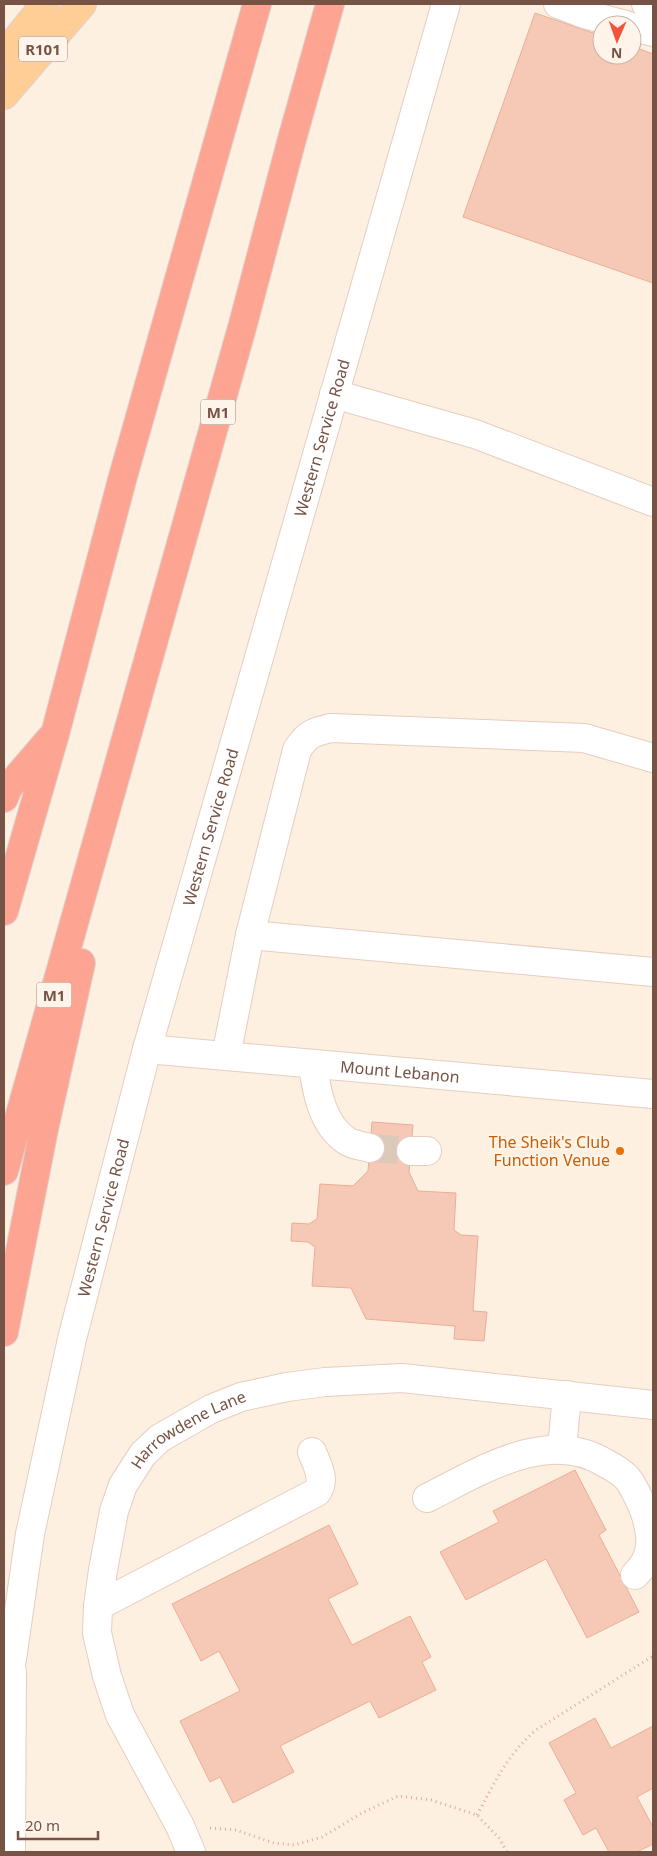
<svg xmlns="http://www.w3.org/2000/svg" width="657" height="1856" font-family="'Noto Sans',sans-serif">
	<rect width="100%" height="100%" fill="#fef0e1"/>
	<!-- building -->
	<g fill="#f6c9b6" stroke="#eaad95">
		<polygon points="535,13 602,36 602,55 632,55 632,46 653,54 653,283 463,217"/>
		<polygon points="372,1122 413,1125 409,1172 418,1191 456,1193 454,1230 461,1235 478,1236 473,1311 487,1312 484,1341 454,1339 455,1326 366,1319 351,1288 312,1286 315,1247 308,1242 291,1241 292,1223 309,1224 317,1219 320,1184 353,1186 368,1171"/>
		<polygon points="575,1470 606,1530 599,1535 639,1612 587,1638 546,1559 466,1600 440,1552 499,1522 493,1511"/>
		<polygon points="329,1525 358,1584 328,1599 352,1645 410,1616 431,1657 422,1662 436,1690 379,1718 370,1701 280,1746 294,1772 233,1803 220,1777 210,1782 180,1721 240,1691 219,1651 201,1661 172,1604"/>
		<polygon points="595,1718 611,1748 653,1726 653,1788 637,1797 653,1827 653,1844 637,1852 609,1852 596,1828 583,1835 564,1800 576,1793 549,1743"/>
	</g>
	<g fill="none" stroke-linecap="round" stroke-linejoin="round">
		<!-- minor-tunnel -->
		<polyline stroke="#dcc9ba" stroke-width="28" stroke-dasharray="28 14" stroke-linecap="butt" points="370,1148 411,1151"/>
		<defs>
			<g id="minor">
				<polyline points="558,4 584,14 626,25"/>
				<polyline points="646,4 653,9"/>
				<polyline points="632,27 653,32"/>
				<polyline points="334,394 475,434 653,502"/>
				<polyline points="250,935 653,972"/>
				<path id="s1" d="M 147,1049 L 653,1094"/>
				<path d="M 226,1056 L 250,935 L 297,750 C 307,734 313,732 331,728 L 584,738 L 653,758"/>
				<path d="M 313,1064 C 316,1090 322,1125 347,1141 C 353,1145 363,1146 370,1148"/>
				<polyline points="411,1151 427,1151"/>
				<polyline points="562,1449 567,1395"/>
				<path d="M 427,1498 C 479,1472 548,1427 605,1463 C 613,1467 621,1472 627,1478 C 633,1485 643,1506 646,1516 C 653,1540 653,1557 635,1575"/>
				<path d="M 98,1606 L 317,1492 C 326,1480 317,1464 312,1452"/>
				<path id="s2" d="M 4,1691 L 12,1659 L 30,1534 L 72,1339 L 147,1049 L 446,4"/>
				<polyline points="11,1852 12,1671"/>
				<path id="s3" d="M 191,1852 L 180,1826 L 120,1715 L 107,1676 L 97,1633 L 98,1606 L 103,1570 L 114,1511 L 123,1485 L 143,1454 L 160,1438 L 211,1409 L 241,1397 L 287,1387 L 325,1382 L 402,1378 L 653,1405"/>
			</g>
			<g id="major">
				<polyline points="4,55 45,4"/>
				<polyline points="4,95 82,4"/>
			</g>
			<g id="highway">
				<polyline points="4,798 8,788 50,739"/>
				<polyline points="4,911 55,734 122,480 257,4"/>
				<polyline points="4,1171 243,324 292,139 330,4"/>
				<polyline points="4,1332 44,1129 81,963"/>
			</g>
		</defs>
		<!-- minor casing -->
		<use href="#minor" stroke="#e5cdbf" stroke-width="30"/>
		<!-- major casing -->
		<use href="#major" stroke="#dcd2cf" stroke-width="30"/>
		<!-- highway casing -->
		<use href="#highway" stroke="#dcd2cf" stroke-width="30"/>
		<!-- path -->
		<g stroke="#daac99" stroke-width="3" stroke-dasharray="1 4" stroke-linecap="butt">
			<path d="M 477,1815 C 495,1782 507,1755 536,1730 L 653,1656"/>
			<polyline points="210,1828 236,1830 274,1843 294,1845 322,1837 362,1813 398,1796 431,1800 477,1815 499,1838 507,1852"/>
		</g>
		<!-- minor -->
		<use href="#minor" stroke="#fff" stroke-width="28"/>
		<!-- major -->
		<use href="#major" stroke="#ffce97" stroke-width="28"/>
		<!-- highway -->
		<use href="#highway" stroke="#fea492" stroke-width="28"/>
	</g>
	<!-- markers -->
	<circle fill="#e8710a" stroke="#fff4e9" stroke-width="2" cx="620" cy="1151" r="5"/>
	<g text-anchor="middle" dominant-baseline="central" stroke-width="4" stroke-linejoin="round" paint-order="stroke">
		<!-- shield labels -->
		<g fill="#fff4e9" stroke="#a08377" stroke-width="1">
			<rect x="19" y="36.5" width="48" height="25" rx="4"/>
			<rect x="200.5" y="399.5" width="35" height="25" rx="4"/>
			<rect x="36.5" y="982.5" width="35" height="25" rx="4"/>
		</g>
		<g font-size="15" font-weight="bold" fill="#775346">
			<text x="43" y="49">R101</text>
			<text x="218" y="412">M1</text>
			<text x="54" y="995">M1</text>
		</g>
		<!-- street labels -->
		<g font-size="16" fill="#775346" stroke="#fff4e9">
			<text stroke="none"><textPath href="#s2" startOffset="1294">Western Service Road</textPath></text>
			<text stroke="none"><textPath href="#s2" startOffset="889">Western Service Road</textPath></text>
			<text stroke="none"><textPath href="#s1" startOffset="254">Mount Lebanon</textPath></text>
			<text stroke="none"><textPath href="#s2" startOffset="484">Western Service Road</textPath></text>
			<text stroke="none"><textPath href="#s3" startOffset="479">Harrowdene Lane</textPath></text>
		</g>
		<!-- food labels -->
		<g font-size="16" fill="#c56008" stroke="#fff4e9" text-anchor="end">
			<text x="610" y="1142">The Sheik's Club<tspan x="610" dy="18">Function Venue</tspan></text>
		</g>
	</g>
	<!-- border -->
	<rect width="657" height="1856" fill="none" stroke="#775346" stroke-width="10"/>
	<!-- north arrow -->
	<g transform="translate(617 40) rotate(182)"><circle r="24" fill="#fff4e9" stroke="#c9b4a8"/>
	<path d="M0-4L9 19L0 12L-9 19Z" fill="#f2533b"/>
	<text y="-8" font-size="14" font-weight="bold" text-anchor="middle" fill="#775346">N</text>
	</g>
	<!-- scale -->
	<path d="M18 1831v8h80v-8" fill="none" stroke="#775346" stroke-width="2.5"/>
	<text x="25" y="1831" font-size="15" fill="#775346" stroke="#fff4e9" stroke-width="4" paint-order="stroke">20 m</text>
</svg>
